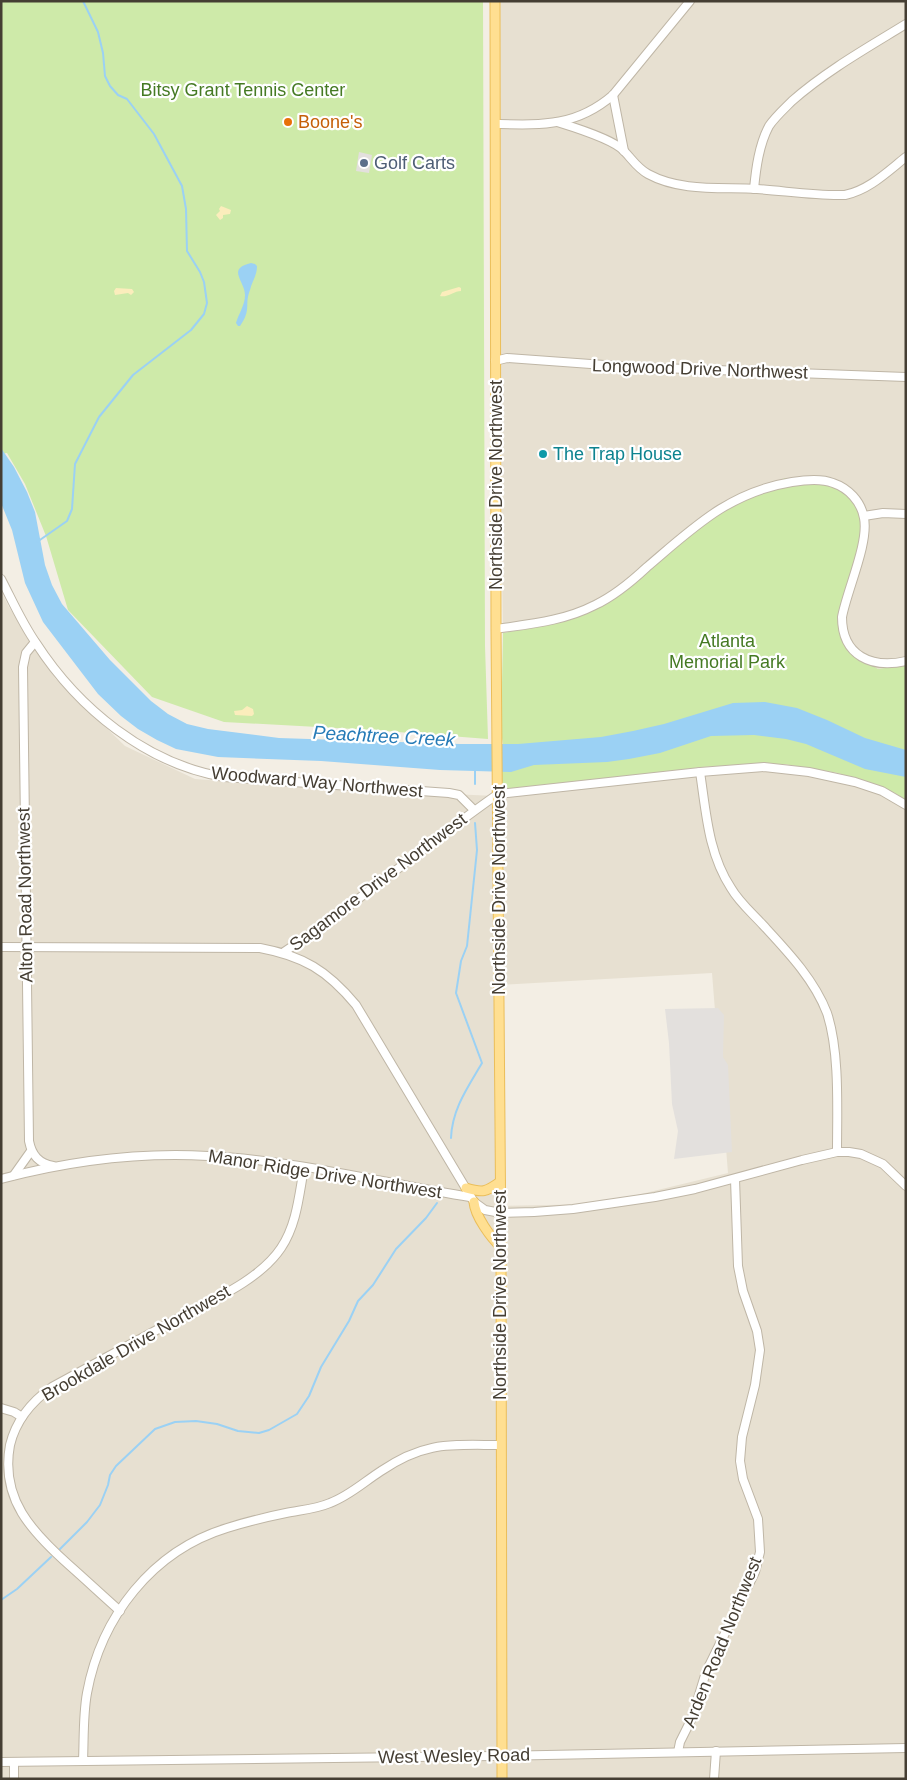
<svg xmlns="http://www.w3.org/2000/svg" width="907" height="1780" font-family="Helvetica,sans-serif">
	<rect width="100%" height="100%" fill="#f3eee4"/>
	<!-- residential -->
	<g fill="#e7e0d1" fill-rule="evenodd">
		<polygon points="493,1 906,1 906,665 878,669 850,651 840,623 847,486 785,478 739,498 600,604 554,624 503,633"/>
		<path d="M 1,591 L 9,607 L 55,678 L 125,746 L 195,779 L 302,787 L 495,796 L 701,767 L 784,764 L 838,773 L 895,793 L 906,801 L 906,1779 L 1,1779 ZM 712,973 L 728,1173 L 600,1204 L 495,1206 L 499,985 Z"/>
	</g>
	<!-- green -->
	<g fill="#ceeaa9">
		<polygon points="1,1 483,1 485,646 488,739 372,730 224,722 152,697 68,610 46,536 25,484 7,453 1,454"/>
		<polygon points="785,478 847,486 866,514 840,623 850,651 878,669 906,665 906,801 895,793 838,773 784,764 701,767 495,796 504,749 501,733 503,633 554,624 600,604 739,498"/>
	</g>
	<!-- sand -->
	<g fill="#fbedbc">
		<polygon points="221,206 231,210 230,214 223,215 223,218 220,220 216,215 220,211 219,209"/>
		<path d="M 459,287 L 461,288 L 461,291 C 454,291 447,298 440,296 L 442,292 Z"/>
		<polygon points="116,288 132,289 134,292 131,295 128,293 115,295 114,291"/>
		<polygon points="247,706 253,709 254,714 252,716 235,715 234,711 242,710"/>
	</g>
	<!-- parking -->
	<g fill="#e3e0dd">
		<polygon points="359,152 372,155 369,173 356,171"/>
		<polygon points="718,1008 724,1015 723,1057 728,1065 732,1152 674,1159 678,1131 672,1104 669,1043 665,1009"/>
	</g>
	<!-- water -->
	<g fill="#9bd1f4">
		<path d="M 251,263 L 255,264 L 257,266 C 257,276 252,281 250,290 C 244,305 252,309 240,326 L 238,326 L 236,323 C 239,313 245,305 245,295 C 245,281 226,269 251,263 Z"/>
		<polygon points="1,448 14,467 27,492 35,512 45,565 52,585 62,604 110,660 151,701 168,714 187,724 208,729 279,738 460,744 518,744 601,737 633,731 664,724 733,703 765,702 797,708 827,720 865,738 906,750 906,777 865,769 806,744 786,739 754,735 711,736 660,753 629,759 607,762 534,765 511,772 440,770 321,761 218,757 176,749 157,740 138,729 121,716 98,694 43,622 25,583 12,530 1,503"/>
	</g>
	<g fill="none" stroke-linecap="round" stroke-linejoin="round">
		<!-- stream -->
		<g stroke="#9bd1f4" stroke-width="2">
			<polyline points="37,542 67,521 72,509 75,464 99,417 133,375 191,330 204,314 207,303 204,282 200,272 187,251 186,209 182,186 154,134 127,99 118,95 110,86 105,76 103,53 98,32 83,1"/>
			<polyline points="475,769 475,784"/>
			<path d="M 451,1138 C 452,1109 468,1087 482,1063 L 456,993 L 461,961 L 467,946 L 477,850 L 475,823"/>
			<polyline points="60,1549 87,1522 100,1505 108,1485 110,1475 116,1466 155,1429 175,1422 196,1421 217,1424 238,1431 259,1433 269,1430 297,1414 309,1396 321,1367 349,1321 358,1301 373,1285 396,1249 426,1218 437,1203"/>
			<polyline points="1,1600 17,1589 51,1557"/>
		</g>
		<defs>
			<g id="minor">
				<polyline points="613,95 624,151"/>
				<path d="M 557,122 C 573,127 613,139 624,151 C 632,159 637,168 648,174 C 681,192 721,187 757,189 C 786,191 816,196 845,195 C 869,190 887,172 906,157"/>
				<path d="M 495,124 C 541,125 576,127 613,95 L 690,1"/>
				<path d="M 754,189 C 756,168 759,145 769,126 C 775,117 784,109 792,101 C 826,71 867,48 906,24"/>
				<polyline points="495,361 507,358 632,367 906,377"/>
				<polyline points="864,516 883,513 906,514"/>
				<path d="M 1,579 C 12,600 22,623 36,643 C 78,708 146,764 224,777 L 449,793 L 459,795 L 474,810"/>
				<path d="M 496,629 C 530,624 564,621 595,605 C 614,596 631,582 647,567 C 693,528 729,492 792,482 C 804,480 821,478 833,483 C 848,488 861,501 864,518 C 869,543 847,590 842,617 C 842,656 872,669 906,661"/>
				<path d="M 35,642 L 26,653 L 23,667 L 29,1141 C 32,1156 39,1163 53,1166"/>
				<path d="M 700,772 C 706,811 708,853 731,888 C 739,902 752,913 763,925 C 787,951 814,979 827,1013 C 840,1052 837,1111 837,1152"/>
				<path d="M 1,947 L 260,948 C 303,956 327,970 356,1005 L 474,1202 L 485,1210 L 501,1213 L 534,1212 L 573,1209 L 655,1197 L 695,1189 L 802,1160 L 837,1152 L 849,1152 L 861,1154 L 883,1164 L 906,1186"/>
				<path d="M 284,952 C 358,903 425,845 498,794 L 700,772 L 764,767 L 809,772 L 855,782 L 882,791 L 906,805"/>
				<polyline points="14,1175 31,1151"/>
				<path d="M 1,1179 C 69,1161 138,1152 208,1156 C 296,1160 383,1183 470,1197"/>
				<polyline points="1,1408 14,1412 22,1417"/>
				<path d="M 120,1611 C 103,1596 86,1580 69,1565 C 32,1532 0,1499 10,1445 C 16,1420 31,1402 52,1387 C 93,1365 134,1342 175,1320 C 210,1301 259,1281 281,1248 C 297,1224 299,1195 304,1168"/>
				<polyline points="678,1752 680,1742 692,1718 706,1672 755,1572 760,1552 758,1519 743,1479 740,1461 742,1437 755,1385 760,1350 757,1331 743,1291 738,1266 735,1179"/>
				<path d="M 83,1761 C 84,1738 83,1715 87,1693 C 101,1617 152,1551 227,1528 C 246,1522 266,1517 286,1513 C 301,1510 316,1509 330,1503 C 349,1496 364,1482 381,1471 C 425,1441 450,1445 500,1445"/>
				<polyline points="1,1762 494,1756 906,1748"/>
				<polyline points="14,1762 14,1779"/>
				<polyline points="714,1779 716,1751"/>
			</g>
			<g id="major">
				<polyline points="495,1 496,629 501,1251 502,1779"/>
				<path d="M 466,1188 C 483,1193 486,1192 500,1182"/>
				<path d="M 474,1202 C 475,1216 491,1238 501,1247"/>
			</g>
		</defs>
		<!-- minor casing -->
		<use href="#minor" stroke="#bfb6a6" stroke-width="10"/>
		<!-- major casing -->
		<use href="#major" stroke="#ebbe5a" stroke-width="11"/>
		<!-- minor -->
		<use href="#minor" stroke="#fff" stroke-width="8"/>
		<!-- major -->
		<use href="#major" stroke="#ffdf91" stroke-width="9"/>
	</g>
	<!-- markers -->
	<circle fill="#e8710a" stroke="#fff" stroke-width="2" cx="288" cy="122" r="5"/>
	<circle fill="#5c6f8a" stroke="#fff" stroke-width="2" cx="364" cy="163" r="5"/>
	<circle fill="#0f9aa8" stroke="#fff" stroke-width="2" cx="543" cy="454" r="5"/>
	<g text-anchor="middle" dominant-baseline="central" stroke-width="4.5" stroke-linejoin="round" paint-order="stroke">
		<!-- park labels -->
		<g font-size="18" fill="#457a23" stroke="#fff">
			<text x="243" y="90">Bitsy Grant Tennis Center</text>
			<text x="727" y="641">Atlanta<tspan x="727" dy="21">Memorial Park</tspan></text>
		</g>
		<!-- food labels -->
		<g font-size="18" fill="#c56008" stroke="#fff" text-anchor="start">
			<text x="298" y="122">Boone's</text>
		</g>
		<!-- service labels -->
		<g font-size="18" fill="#4e5e75" stroke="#fff" text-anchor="start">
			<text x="374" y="163">Golf Carts</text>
		</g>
		<!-- street labels -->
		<g font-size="18" fill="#453e33" stroke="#fff">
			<text transform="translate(700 369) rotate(2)">Longwood Drive Northwest</text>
			<text transform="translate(496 485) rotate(-90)">Northside Drive Northwest</text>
			<text transform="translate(317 782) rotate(5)">Woodward Way Northwest</text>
			<text transform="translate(378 882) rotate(-37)">Sagamore Drive Northwest</text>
			<text transform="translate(499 890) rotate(-90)">Northside Drive Northwest</text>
			<text transform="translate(25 895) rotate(-91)">Alton Road Northwest</text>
			<text transform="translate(325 1174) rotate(9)">Manor Ridge Drive Northwest</text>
			<text transform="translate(500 1295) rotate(-90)">Northside Drive Northwest</text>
			<text transform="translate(136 1343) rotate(-30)">Brookdale Drive Northwest</text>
			<text transform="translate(722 1642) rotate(-68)">Arden Road Northwest</text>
			<text transform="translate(454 1756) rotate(-1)">West Wesley Road</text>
		</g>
		<!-- culture labels -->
		<g font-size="18" fill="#0d838f" stroke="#fff" text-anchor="start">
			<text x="553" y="454">The Trap House</text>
		</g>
		<!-- water labels -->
		<g font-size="19" font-style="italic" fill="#267bb7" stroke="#fff">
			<text transform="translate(384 736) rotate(3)">Peachtree Creek</text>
		</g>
	</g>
	<!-- border -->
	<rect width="907" height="1780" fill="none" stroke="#453e33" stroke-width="5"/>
</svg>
